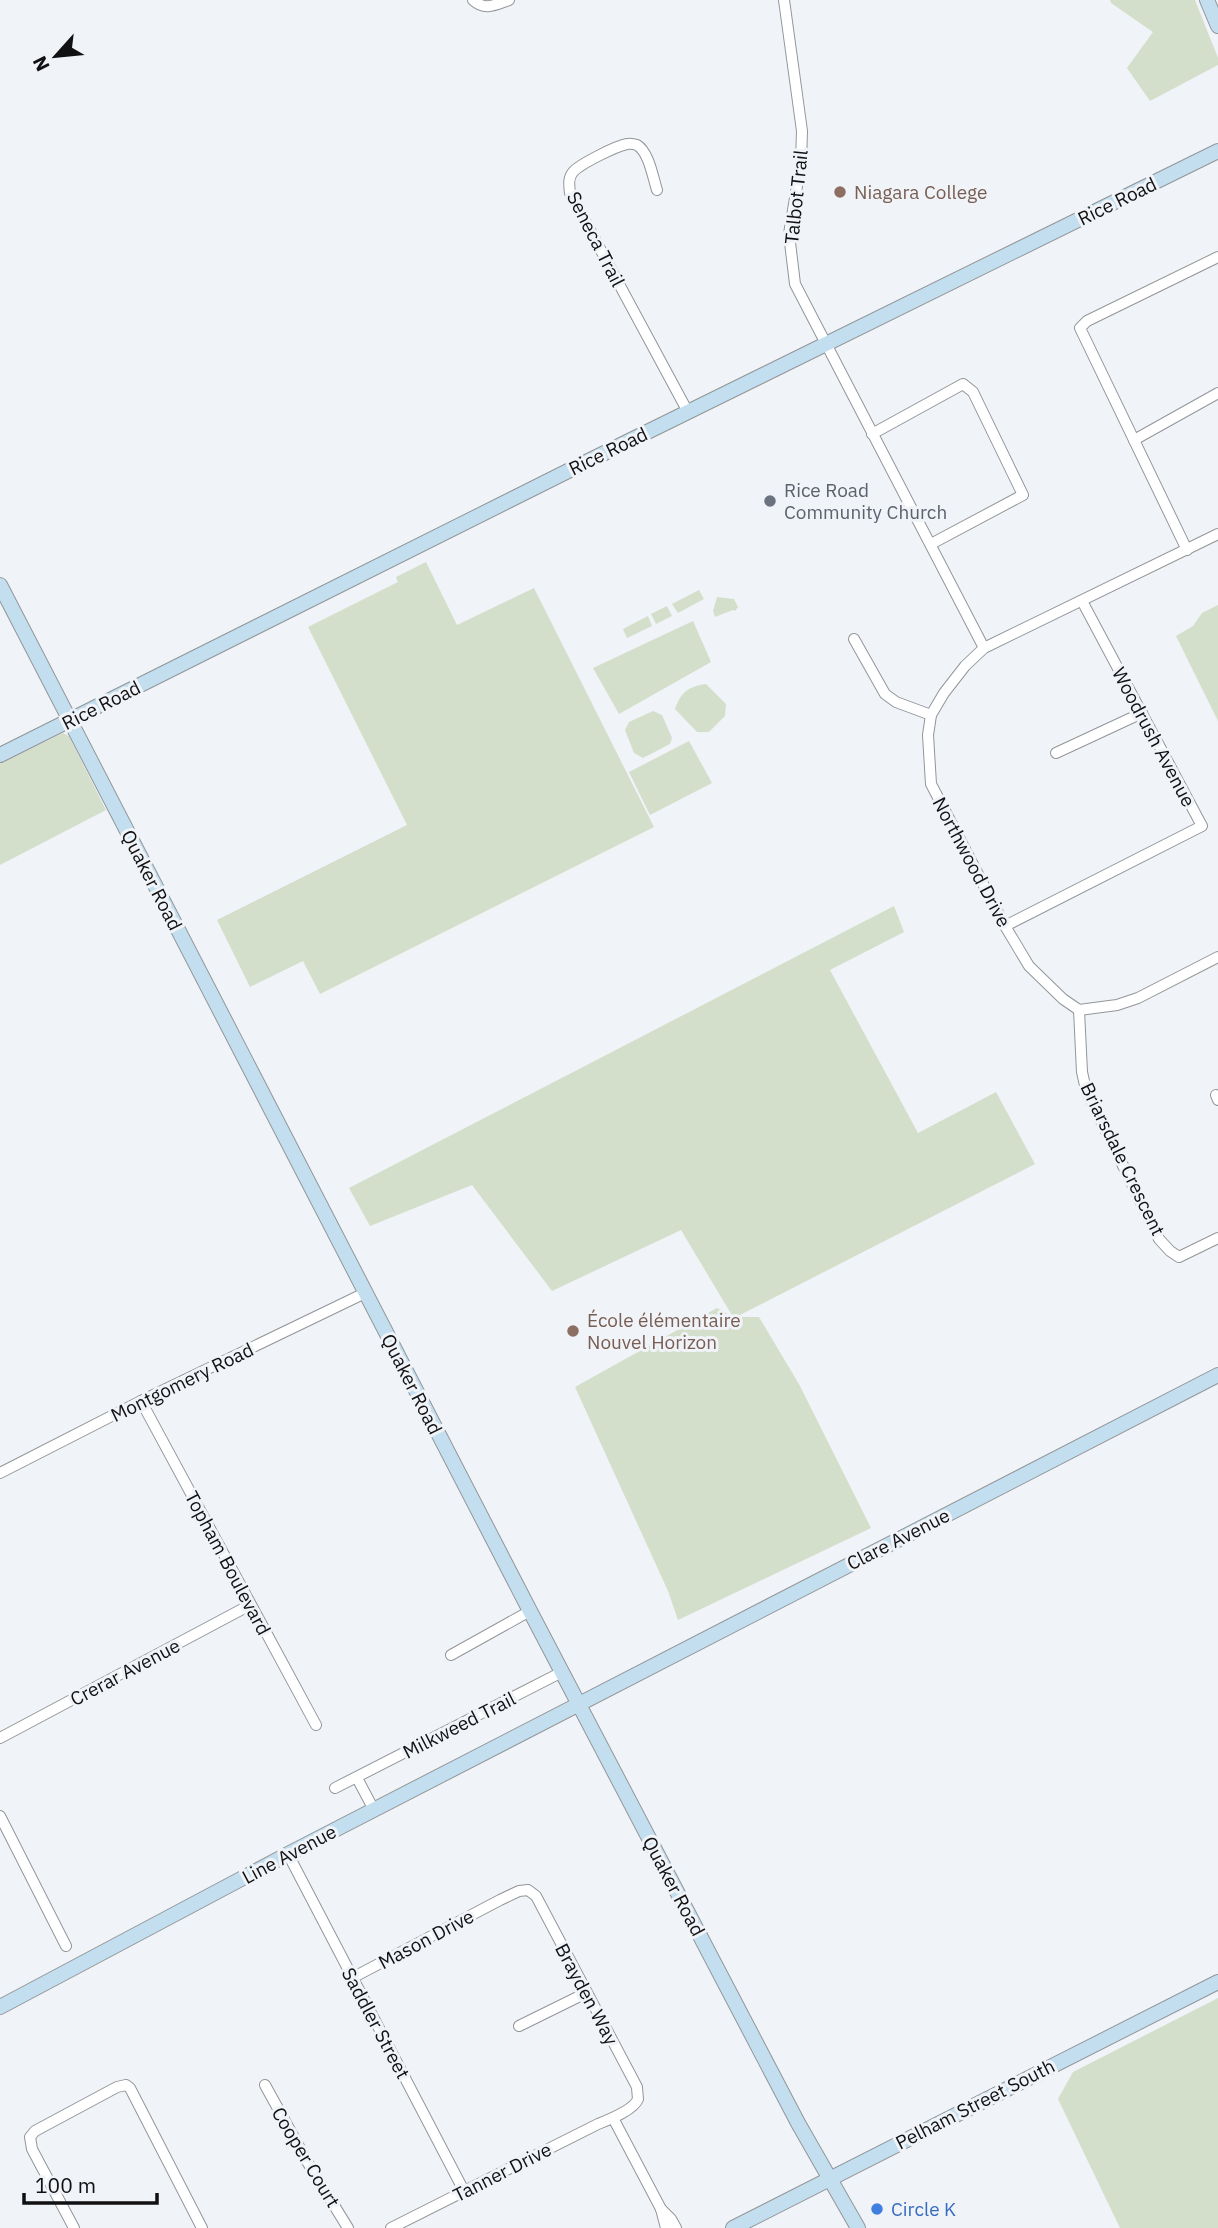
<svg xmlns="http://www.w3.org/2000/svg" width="1218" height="2228" font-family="'IBM Plex Sans',sans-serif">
	<rect width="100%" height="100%" fill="#f0f3f7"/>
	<!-- green -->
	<g fill="#d3dfca">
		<polygon points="1110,0 1195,0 1218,58 1218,65 1150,101 1127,68 1153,32 1111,3"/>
		<polygon points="426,562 457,625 534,588 654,827 320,994 303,961 250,987 217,920 407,825 308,627 398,582 396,577"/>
		<polygon points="699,590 704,599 678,613 672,604"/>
		<polygon points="717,597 734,599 738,607 735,611 733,610 715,617 713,611"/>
		<polygon points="1218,605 1218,721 1176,636 1193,626 1202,613"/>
		<polygon points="667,606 672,616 656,624 651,614"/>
		<polygon points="648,616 652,626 627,638 623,629"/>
		<polygon points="693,621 711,662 619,714 593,668"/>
		<path d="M 706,684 L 726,704 L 725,716 L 709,732 L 697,732 L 675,709 C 680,693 689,686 706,684 Z"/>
		<polygon points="653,711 662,715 672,738 670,744 643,758 634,753 625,730 629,722"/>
		<polygon points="63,733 69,736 106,810 0,865 0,763"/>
		<polygon points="689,741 712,783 650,815 629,772"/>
		<polygon points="894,906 904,932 830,970 918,1133 996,1092 1035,1164 736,1317 759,1317 800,1386 871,1528 678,1620 668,1591 575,1387 717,1308 733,1317 681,1230 552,1291 472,1185 370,1226 349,1188"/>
		<polygon points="1218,1998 1218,2228 1120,2228 1058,2099 1073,2072"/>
	</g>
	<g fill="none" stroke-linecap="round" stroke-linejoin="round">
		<defs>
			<g id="street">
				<path d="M 473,0 C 485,11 495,5 509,0"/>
				<polyline points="784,0 802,131 801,162 789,234 795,284 984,648"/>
				<path d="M 657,190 C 653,178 649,152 637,145 C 634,144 631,143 627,144 C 616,146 580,164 573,172 C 568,178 569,185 570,193 L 688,412"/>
				<polyline points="872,434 963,384 973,392 1023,495 931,544"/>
				<polyline points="1134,440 1218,393"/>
				<polyline points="1218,534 984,648 965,666 944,693 931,715 928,735 931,784 1005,926 1029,966 1063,999 1079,1010 1117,1005 1138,998 1218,957"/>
				<polyline points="1187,550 1080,328 1087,321 1218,257"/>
				<polyline points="854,639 885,694 896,702 931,715"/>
				<polyline points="1056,753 1142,713"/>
				<polyline points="1005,926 1202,826 1082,601"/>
				<polyline points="1079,1010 1082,1072 1086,1090 1159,1239 1170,1251 1179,1257 1218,1238"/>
				<polyline points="1216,1095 1218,1100"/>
				<polyline points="141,1401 316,1725"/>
				<polyline points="0,1473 141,1401 365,1293"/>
				<polyline points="451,1655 530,1611"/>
				<polyline points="0,1738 250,1605"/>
				<polyline points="357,1778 374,1810"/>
				<polyline points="335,1788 562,1672"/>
				<polyline points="0,1816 66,1946"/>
				<polyline points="288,1854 464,2191"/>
				<path d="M 352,1978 L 500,1900 L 519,1891 L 528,1890 L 536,1896 L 637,2087 C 637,2089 638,2098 638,2099 C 634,2110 608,2120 598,2124 L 391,2228"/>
				<polyline points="519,2026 586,1993"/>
				<polyline points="265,2085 308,2163 348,2228"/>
				<polyline points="613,2118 661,2209 671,2219 676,2228"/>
				<polyline points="661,2209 666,2228"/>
				<polyline points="74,2228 32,2149 30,2137 35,2131 117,2087 126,2085 130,2088 202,2228"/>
			</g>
			<g id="secondary">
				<polyline points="1207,0 1218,26"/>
				<polyline points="0,585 530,1611 798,2123 858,2228"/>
				<polyline points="0,755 570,470 1218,151"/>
				<polyline points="0,2007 288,1854 1218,1375"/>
				<polyline points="733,2228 1218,1982"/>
			</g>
		</defs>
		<!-- street casing -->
		<use href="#street" stroke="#939699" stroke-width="12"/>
		<!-- secondary casing -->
		<use href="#secondary" stroke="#939699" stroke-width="16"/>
		<!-- street -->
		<use href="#street" stroke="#fff" stroke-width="10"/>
		<!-- secondary -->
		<use href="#secondary" stroke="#c3dfef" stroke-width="14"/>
	</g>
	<!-- markers -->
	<g fill="#8d6e63" stroke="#f0f3f7" stroke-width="2.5">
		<circle cx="840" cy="192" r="7"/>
		<circle cx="573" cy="1331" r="7"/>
	</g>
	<circle fill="#6b7280" stroke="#f0f3f7" stroke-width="2.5" cx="770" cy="501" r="7"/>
	<circle fill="#3f7fe0" stroke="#f0f3f7" stroke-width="2.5" cx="877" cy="2209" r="7"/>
	<g text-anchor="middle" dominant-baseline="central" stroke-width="6" stroke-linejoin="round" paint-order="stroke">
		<!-- education labels -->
		<g font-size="19" fill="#785e54" stroke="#f0f3f7" text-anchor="start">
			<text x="854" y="192">Niagara College</text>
			<text x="587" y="1320">École élémentaire<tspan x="587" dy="22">Nouvel Horizon</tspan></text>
		</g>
		<!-- street labels -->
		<g font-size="19" fill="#111113" stroke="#f0f3f7">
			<text transform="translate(796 197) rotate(-84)">Talbot Trail</text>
			<text transform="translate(1117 201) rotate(-26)">Rice Road</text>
			<text transform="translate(596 239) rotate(63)">Seneca Trail</text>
			<text transform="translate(608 451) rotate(-26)">Rice Road</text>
			<text transform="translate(101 705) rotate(-27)">Rice Road</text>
			<text transform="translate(1154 737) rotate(62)">Woodrush Avenue</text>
			<text transform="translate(972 862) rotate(62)">Northwood Drive</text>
			<text transform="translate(152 880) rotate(63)">Quaker Road</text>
			<text transform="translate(1123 1159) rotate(64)">Briarsdale Crescent</text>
			<text transform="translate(182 1382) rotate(-26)">Montgomery Road</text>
			<text transform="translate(412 1384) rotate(63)">Quaker Road</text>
			<text transform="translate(898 1539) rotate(-27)">Clare Avenue</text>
			<text transform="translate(228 1563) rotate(62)">Topham Boulevard</text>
			<text transform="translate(125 1672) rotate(-28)">Crerar Avenue</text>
			<text transform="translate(459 1725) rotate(-27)">Milkweed Trail</text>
			<text transform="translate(289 1854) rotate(-28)">Line Avenue</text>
			<text transform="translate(674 1886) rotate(62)">Quaker Road</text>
			<text transform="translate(426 1939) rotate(-28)">Mason Drive</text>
			<text transform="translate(587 1994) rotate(62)">Brayden Way</text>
			<text transform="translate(376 2023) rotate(62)">Saddler Street</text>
			<text transform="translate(975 2104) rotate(-27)">Pelham Street South</text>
			<text transform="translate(306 2157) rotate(59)">Cooper Court</text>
			<text transform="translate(502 2172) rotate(-27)">Tanner Drive</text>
		</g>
		<!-- worship labels -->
		<g font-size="19" fill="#5b616d" stroke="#f0f3f7" text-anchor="start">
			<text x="784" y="490">Rice Road<tspan x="784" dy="22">Community Church</tspan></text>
		</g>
		<!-- shop labels -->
		<g font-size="19" fill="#366cbe" stroke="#f0f3f7" text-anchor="start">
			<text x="891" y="2209">Circle K</text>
		</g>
	</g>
	<!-- north arrow -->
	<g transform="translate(56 56) rotate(243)" stroke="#f0f3f7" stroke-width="5" paint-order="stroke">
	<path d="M0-5L12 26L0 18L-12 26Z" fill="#111113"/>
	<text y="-10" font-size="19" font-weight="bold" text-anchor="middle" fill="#111113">N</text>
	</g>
	<!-- scale -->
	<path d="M24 2193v10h133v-10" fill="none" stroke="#111113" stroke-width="3.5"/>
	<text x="35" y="2193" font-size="21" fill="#111113" stroke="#f0f3f7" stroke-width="5" paint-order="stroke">100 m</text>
</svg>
